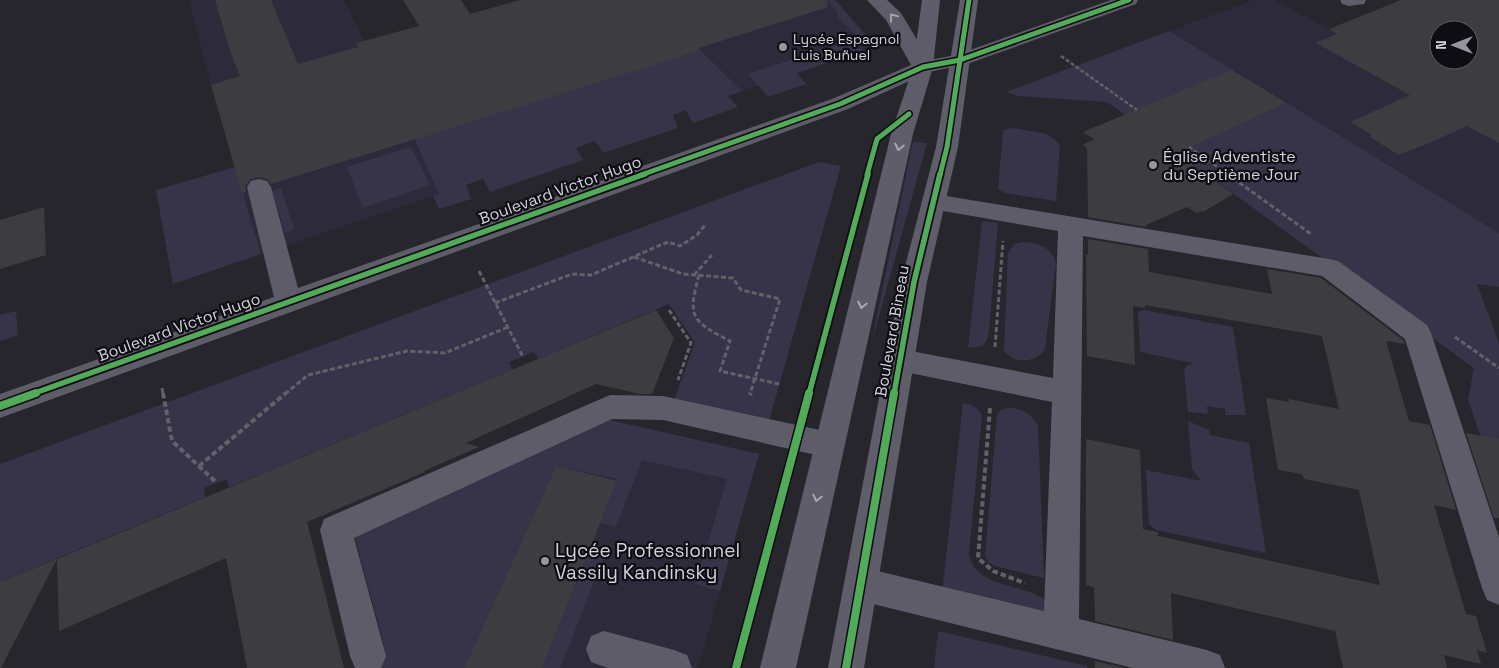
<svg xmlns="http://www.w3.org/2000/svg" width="1499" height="668" font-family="'Space Grotesk',sans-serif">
	<rect width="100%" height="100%" fill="#27262c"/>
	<!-- built -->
	<g fill="#2d2a3b">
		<polygon points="189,0 344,0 440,194 261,254 211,85"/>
		<polygon points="653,0 835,0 870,40 865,50 742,91"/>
		<polygon points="1253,0 1275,0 1499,121 1499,233 1169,31"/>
		<polygon points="605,419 759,454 698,668 372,668 384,645 353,531"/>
	</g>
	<!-- green -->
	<g fill="#373449">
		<polygon points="827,0 835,0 870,40 857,37 837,16 838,13"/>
		<polygon points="1169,31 1233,70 1150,105 1202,141 1287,103 1499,233 1499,287 1477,284 1499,343 1499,488 1468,400 1474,368 1107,102 1019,96 1006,92"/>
		<polygon points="839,44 865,50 797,73 806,84 768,97 748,74"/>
		<polygon points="701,50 742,91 728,96 738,107 693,123 686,110 673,115 678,128 603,153 595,141 576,148 583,160 490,192 483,179 466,185 471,199 439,209 433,196 439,194 414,139"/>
		<polygon points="1013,128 1047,134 1060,144 1056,201 1005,193 998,189 1003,132 1005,129"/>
		<polygon points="913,142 927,143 871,345 911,150"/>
		<polygon points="411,147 430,185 363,208 347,167"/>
		<polygon points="819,162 841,166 769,421 674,400 695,343 669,304 538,359 534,352 509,362 512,370 229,487 227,479 204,488 205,497 0,582 0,464"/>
		<polygon points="235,167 261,254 173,284 156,190"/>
		<polygon points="281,188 294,229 285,233 272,191"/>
		<path d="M 982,221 L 998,223 L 989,331 C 987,345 982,348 968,347 Z"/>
		<path d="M 1024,242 C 1039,243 1053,248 1056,264 L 1045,349 C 1036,363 1014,365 1004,351 L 1008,253 L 1014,244 Z"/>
		<polygon points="1144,310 1233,327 1246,415 1225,415 1225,409 1207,406 1208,414 1188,412 1184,370 1187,365 1193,363 1140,352 1138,312"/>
		<polygon points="16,311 18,335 0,341 0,315"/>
		<path d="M 963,403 C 972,404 977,407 982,415 L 969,554 C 975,588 1020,583 1044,599 L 1046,605 L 1046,619 L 942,594 Z"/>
		<path d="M 1008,408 C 1022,408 1030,413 1038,425 L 1044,578 L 995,566 L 989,563 L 985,556 L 997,415 L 1001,410 Z"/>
		<polygon points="605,419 759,454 720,591 695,584 727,479 642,460 616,527 600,523 618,479 556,466 464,668 372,668 384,645 353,531"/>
		<polygon points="1188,421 1209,430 1210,435 1249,443 1266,553 1156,530 1149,524 1146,470 1201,481 1192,469"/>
		<polygon points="591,546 607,549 560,668 542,668"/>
		<polygon points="938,631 1087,666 1087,668 934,668"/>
	</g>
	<!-- building -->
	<g fill="#3d3c41" fill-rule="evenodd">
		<polygon points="215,0 271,0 298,64 358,47 356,43 419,26 403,0 461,0 470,14 520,0 827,0 828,7 699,48 701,50 654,65 271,184 267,179 259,177 251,179 245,186 246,192 242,193 211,85 240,76 230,51"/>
		<path d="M 1401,0 L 1499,0 L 1499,143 L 1467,126 L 1427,144 L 1398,155 L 1369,136 L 1372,135 L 1350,122 L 1410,95 L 1316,43 L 1337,34 L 1329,29 ZM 1439,30 L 1469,30 L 1469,60 L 1439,60 Z"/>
		<polygon points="1232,70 1287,103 1177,153 1233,194 1203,212 1201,211 1196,213 1187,207 1146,225 1146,227 1088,217 1087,148 1083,145 1094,139 1083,132"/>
		<polygon points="44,207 46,255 0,269 0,220"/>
		<polygon points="1088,239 1148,249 1149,272 1272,294 1267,269 1321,278 1403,340 1405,344 1386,341 1409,421 1430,425 1456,510 1434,505 1466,614 1476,616 1487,653 1477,650 1481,664 1444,655 1447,668 1343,668 1335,631 1171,593 1173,640 1095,621 1094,588 1086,585 1086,439 1140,450 1143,529 1158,532 1158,536 1380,585 1359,490 1304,479 1302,474 1278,470 1266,398 1289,402 1288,399 1339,409 1322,336 1145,305 1145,308 1133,306 1135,365 1087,356 1086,255 1088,255"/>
		<polygon points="656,310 674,338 652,394 640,394 596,384 466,443 479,447 424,471 425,472 307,522 344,668 247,668 226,558 59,631 57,559"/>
		<polygon points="1466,433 1499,439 1499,518 1494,518"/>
		<polygon points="556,466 617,481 542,668 464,668"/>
		<polygon points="57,559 1,668 0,668 0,582"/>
		<polygon points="1095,661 1125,668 1095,668"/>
	</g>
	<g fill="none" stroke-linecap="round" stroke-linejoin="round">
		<!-- path-far2 -->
		<g stroke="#626068" stroke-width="2.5" stroke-dasharray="4 2" stroke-linecap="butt">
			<polyline points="1061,56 1137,110"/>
			<polyline points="1189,147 1229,175"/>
		</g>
		<!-- path-far1 -->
		<g stroke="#626068" stroke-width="3" stroke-dasharray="5 2.5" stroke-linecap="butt">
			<polyline points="1227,174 1311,234"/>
			<polyline points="634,257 683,274 733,278 741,290 780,299 750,394"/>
			<polyline points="479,271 523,357"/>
			<polyline points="694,275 712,255"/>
			<path d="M 699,275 C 687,318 692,321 730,341 L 720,371 L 779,384"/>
			<polyline points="495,303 572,274 591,275 668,242 680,246 697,235 706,224"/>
			<polyline points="669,310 691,343 678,380"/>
			<polyline points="1455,337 1499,368"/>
			<polyline points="995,347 1003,241"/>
			<polyline points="162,388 163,394"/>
			<polyline points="285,394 308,375 407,351 445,353 508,327"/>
		</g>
		<!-- path -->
		<g stroke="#626068" stroke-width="4" stroke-dasharray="5.5 3" stroke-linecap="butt">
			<polyline points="163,393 172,441 217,483"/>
			<polyline points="750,395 751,393"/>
			<polyline points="990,408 978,558 993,571 1025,583"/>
			<polyline points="199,466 286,393"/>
		</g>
		<!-- minor -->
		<g fill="#5d5c68" fill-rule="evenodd">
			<polygon points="867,0 887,0 901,13 929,60 956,55 1111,0 1138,0 1136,4 967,64 929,72 848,109 0,418 0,394 274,297 247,187 251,181 259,179 267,181 271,187 298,288 832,99 911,65 886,20"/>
			<polygon points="1340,0 1366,0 1364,4 1349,6 1342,4"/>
			<polygon points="934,194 1329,259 1338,261 1427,325 1431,333 1499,537 1499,605 1487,600 1482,588 1405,339 1322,276 1083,236 1079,619 1207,650 1220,655 1225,668 1133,668 861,601 849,596 844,584 849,572 861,567 1044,611 1052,402 900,371 890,368 886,360 890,352 900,349 1053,378 1058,231 926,208 922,202 926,196"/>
			<polygon points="610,395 663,396 829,432 840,436 844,445 840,454 829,458 663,420 612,419 354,538 386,656 381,668 355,668 350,656 320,530 324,519"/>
			<polygon points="604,631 674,650 687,655 692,668 608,668 591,662 586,649 591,636"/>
		</g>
		<!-- major -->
		<g fill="#5e5d69" fill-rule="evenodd">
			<polygon points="922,0 940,0 933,67 913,134 796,668 760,668 891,134 913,67"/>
			<polygon points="960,0 978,0 958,147 927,282 864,668 828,668 901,282 936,147"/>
		</g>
		<defs>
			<g id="cycleway-far2">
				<polyline points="641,175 840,104 923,67 960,60 1129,0"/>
				<polyline points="867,175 877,139 909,114"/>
				<polyline points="940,175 947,147 969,0"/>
			</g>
			<g id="cycleway-far1">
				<polyline points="32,394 645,174"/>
				<polyline points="809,394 868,174"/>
				<polyline points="894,394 914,282 940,174"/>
			</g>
			<g id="cycleway">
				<polyline points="0,406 36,393"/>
				<polyline points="736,668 809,393"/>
				<polyline points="846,668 894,393"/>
			</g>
		</defs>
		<!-- cycleway-far2 casing -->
		<use href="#cycleway-far2" stroke="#0e0d13" stroke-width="8"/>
		<!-- cycleway-far1 casing -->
		<use href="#cycleway-far1" stroke="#0e0d13" stroke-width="9"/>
		<!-- cycleway casing -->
		<use href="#cycleway" stroke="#0e0d13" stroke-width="11"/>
		<!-- cycleway-far2 -->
		<use href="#cycleway-far2" stroke="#51ab58" stroke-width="5"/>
		<!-- cycleway-far1 -->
		<use href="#cycleway-far1" stroke="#51ab58" stroke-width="5.5"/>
		<!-- cycleway -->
		<use href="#cycleway" stroke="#51ab58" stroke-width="8"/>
	</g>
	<!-- one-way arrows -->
	<defs><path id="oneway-chevron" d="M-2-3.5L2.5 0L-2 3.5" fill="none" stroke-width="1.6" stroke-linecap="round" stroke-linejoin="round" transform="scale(1.25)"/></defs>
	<use stroke="#a4a3ac" href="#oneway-chevron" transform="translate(893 17) rotate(-128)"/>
	<g stroke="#aaa9b2">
		<use href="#oneway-chevron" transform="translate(899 147) rotate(103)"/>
		<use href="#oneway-chevron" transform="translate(862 305) rotate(103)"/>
		<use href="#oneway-chevron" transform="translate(817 498) rotate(103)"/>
	</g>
	<!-- markers -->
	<g fill="#97969d" stroke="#0e0d13" stroke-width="2">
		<circle cx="783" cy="47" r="5"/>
		<circle cx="1153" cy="165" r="5"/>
		<circle cx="545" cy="561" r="5"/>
	</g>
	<g text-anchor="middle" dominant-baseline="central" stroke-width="4.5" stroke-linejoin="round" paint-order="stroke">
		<!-- far-poi labels -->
		<g font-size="14" fill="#d3d2da" stroke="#0e0d13" text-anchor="start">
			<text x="793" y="39">Lycée Espagnol<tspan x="793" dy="16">Luis Buñuel</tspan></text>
		</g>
		<!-- poi labels -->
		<g font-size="16" fill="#d3d2da" stroke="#0e0d13" text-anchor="start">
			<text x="1163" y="156">Église Adventiste<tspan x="1163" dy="18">du Septième Jour</tspan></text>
		</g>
		<!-- street labels -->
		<g font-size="16" fill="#d3d2da" stroke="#0e0d13">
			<text transform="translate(560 190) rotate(-20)">Boulevard Victor Hugo</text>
			<text transform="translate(179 327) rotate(-20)">Boulevard Victor Hugo</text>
			<text transform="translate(892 331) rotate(-80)">Boulevard Bineau</text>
		</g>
		<!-- near-poi labels -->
		<g font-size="19" fill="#d3d2da" stroke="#0e0d13" text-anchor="start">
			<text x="555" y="550">Lycée Professionnel<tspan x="555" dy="22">Vassily Kandinsky</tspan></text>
		</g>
	</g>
	<!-- north arrow -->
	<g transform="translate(1454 45) rotate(270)"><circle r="24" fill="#0e0d13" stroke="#5d5c63"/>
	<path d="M0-4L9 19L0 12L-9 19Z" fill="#97969d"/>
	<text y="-8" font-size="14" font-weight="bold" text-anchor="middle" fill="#d3d2da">N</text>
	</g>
</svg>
